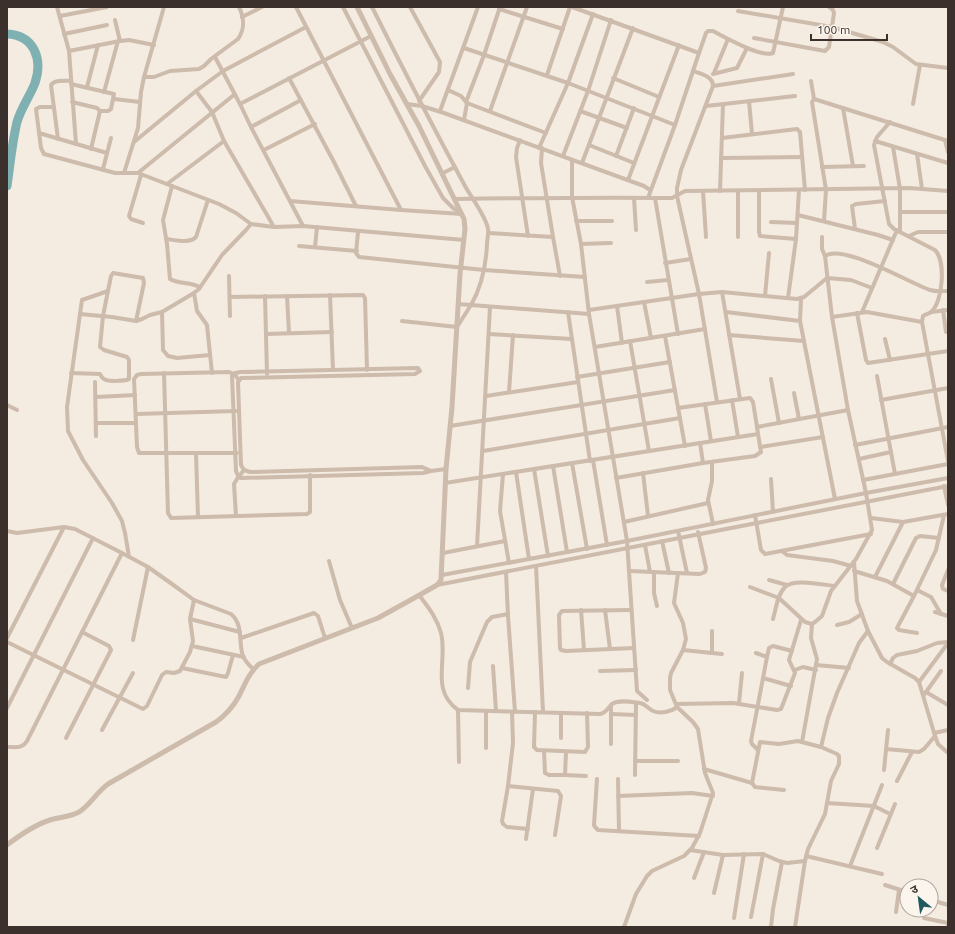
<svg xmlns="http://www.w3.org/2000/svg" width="955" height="934" font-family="Ubuntu,'Noto Sans Devanagari',sans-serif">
	<rect width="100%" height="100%" fill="#f4ebe1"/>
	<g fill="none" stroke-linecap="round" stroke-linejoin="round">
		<!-- river -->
		<path stroke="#7fb0b2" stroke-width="9" d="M 7,34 C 34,35 43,59 35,83 C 30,96 21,108 17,122 C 12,143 10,165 7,186"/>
		<!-- minor -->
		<g stroke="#cdbbac" stroke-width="4">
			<polyline points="57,7 69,51"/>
			<polyline points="296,7 401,210"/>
			<polyline points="343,7 425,166 443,198 453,208 461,213"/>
			<path d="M 372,7 C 402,67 433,127 465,186 C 471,197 487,218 488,229 C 489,233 487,239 487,244 C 486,266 482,286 471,305 L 458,304"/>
			<polyline points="410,7 440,62 439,72 419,101"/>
			<polyline points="572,7 699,53 675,125 648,198"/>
			<polyline points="499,9 563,29"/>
			<polyline points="738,11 832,27 883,42 893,47 916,64 948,68"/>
			<polyline points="60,16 107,7"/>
			<polyline points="242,17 262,7"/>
			<polyline points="115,20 120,41"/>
			<polyline points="64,34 107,25"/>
			<polyline points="754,38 825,51 829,47 834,13 833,10 829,7"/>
			<polyline points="464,48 568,83 675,125"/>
			<polyline points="699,53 706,33 708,31 713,31 728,39"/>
			<polyline points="215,57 240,104 251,127 303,226"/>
			<path d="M 693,71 C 701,74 713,76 713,86 L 681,170 L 677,188 L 677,196 L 699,294 L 717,402"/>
			<path d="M 714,73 L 728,39 C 738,44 762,57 773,53 L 783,7"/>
			<polyline points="713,74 737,68 747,48"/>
			<polyline points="547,75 570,7"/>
			<path d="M 144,77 L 154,77 L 170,71 L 199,69 L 204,66 L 211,59 L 238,39 C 245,29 244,17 239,7"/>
			<polyline points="289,78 334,162 356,206"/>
			<polyline points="613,78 659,97"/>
			<polyline points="811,81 814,99"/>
			<polyline points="71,84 114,94 111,109 108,111 100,111"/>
			<polyline points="713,86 793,74"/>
			<polyline points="87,87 98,45"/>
			<polyline points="448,90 461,96 467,103 546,133"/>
			<polyline points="196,91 212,112 224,141 274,227"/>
			<polyline points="104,92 118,41"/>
			<polyline points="114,99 140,102"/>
			<polyline points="749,101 752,134"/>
			<polyline points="72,102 97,108 100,111 91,149"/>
			<polyline points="466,102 484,55 500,7"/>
			<polyline points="240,104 371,36"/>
			<polyline points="407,104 422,106 444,113 644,186 650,190"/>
			<polyline points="913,104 920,65"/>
			<polyline points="706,106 795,96"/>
			<polyline points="54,107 40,107 36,109 41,148 44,154 115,173 138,173 219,204 236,213 251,224 274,227 303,226 464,240"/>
			<polyline points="843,108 853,166"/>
			<polyline points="440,111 478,7"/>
			<polyline points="490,111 527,7"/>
			<polyline points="580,111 627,128"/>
			<polyline points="464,120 467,103"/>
			<path d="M 890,122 L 877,137 L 874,145 L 889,224 L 894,229 L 935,250 C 946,261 943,302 931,312 C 929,314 926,314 923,316 L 922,322 L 948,461"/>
			<polyline points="251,127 301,100"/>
			<polyline points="39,133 107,153"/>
			<polyline points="722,138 797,129 800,132 805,190"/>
			<path d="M 58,139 L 51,85 C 55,79 65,81 71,81"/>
			<polyline points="520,140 517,148 516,157 528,236"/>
			<polyline points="945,140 948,152"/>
			<polyline points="875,141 948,163"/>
			<polyline points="134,142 196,91 223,71 306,27"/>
			<polyline points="76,144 69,51 120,41 129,40 154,45"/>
			<polyline points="589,145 634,163"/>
			<polyline points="893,147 900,189 900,232"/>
			<polyline points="539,148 568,83 593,14"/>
			<polyline points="542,148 541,163 553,237"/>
			<polyline points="264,150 315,124"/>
			<polyline points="917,154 922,189"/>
			<polyline points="563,156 588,91 611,20"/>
			<polyline points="616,156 634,108"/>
			<polyline points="721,158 802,157"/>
			<polyline points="582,163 633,28"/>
			<polyline points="822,167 864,166"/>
			<polyline points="103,169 111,138"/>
			<polyline points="124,173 138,128 141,92 144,77 164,7"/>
			<polyline points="138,173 235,94"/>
			<polyline points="443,173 455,167"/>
			<polyline points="141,175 129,216 131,219 143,223"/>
			<polyline points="628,180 679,45"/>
			<polyline points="167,184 224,141"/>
			<path d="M 172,186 L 163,220 L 167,244 L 170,279 C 178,284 190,282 200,287"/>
			<polyline points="703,191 706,237"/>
			<polyline points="720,191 723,104"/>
			<polyline points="738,191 738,237"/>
			<polyline points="759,191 759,232 760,236 796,239 799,190"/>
			<polyline points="634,198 636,230"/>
			<polyline points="655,198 678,334"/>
			<path d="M 456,199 C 528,198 600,197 672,198 L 685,191 L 909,188 L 948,191"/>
			<polyline points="290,201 401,210 462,214"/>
			<polyline points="900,212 948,212"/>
			<polyline points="798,215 878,235 893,240"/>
			<polyline points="576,221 612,221"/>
			<polyline points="824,221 826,190 812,102 814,99 948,141"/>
			<polyline points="771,222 797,223"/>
			<polyline points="855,229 852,206 856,204 885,201"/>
			<polyline points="358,232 356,253 359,257 484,270 585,277"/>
			<polyline points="488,233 553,237 560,276"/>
			<polyline points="909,236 918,232 948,232"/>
			<polyline points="822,237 822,249 825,256"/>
			<path d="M 166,239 C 176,240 189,244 196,237 L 208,200"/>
			<polyline points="581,244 611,243"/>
			<polyline points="299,246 357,251"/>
			<polyline points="315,247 317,227"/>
			<polyline points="665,263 691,259"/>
			<polyline points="229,276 230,316"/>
			<polyline points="647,282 668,280"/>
			<polyline points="722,292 740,399"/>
			<polyline points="194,293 197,311 207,325 212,373"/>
			<polyline points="330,295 333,370"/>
			<polyline points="265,296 267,374"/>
			<polyline points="287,296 289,333"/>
			<polyline points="765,296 769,253"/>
			<polyline points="230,297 363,295 365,298 367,370"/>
			<polyline points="788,298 796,239"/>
			<polyline points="801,299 800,321 835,499"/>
			<polyline points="644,302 651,338"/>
			<polyline points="617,306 622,343"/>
			<polyline points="589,310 699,294 722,292 797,299 804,297 827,278 851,280 872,288"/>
			<polyline points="943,310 946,332"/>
			<polyline points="162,312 163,350 168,356 177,358 210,355"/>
			<polyline points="568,312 590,461"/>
			<polyline points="726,312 800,321"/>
			<polyline points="862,312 897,230"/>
			<polyline points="931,312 948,310"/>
			<polyline points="857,313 866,360 868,363 948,351"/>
			<polyline points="80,314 82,300 108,291"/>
			<polyline points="589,314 627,541 637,691 647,700"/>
			<polyline points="832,317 867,312 922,322"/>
			<polyline points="402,321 457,327 471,305 589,314 581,244 572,197 572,160"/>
			<polyline points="266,334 332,332"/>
			<polyline points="489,334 572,339"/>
			<polyline points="729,335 804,341"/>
			<polyline points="665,336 685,446"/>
			<polyline points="885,339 890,360"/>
			<polyline points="630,341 649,451"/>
			<polyline points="595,347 705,329"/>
			<path d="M 71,373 L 100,374 C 101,376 102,378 104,379 C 107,382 126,381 129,379 L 129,360 L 127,357 L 104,350 L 100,347 L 103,316 L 111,276 L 113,273 L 143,278 L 144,283 L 136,321"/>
			<polyline points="164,373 168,513 171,518 307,514 310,512 310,475"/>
			<polyline points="877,376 895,474"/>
			<polyline points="577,377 670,362"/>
			<polyline points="771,379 779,423"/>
			<polyline points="95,382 96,436"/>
			<polyline points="509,392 513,335"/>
			<polyline points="794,393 799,419"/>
			<polyline points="486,396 578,382"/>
			<polyline points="96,397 135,395"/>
			<polyline points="732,400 738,437"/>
			<polyline points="881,400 948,388"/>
			<polyline points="705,404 711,441"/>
			<polyline points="7,405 17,410"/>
			<polyline points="678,408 750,398 753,402 757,427"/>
			<polyline points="136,414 236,411"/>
			<polyline points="96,423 136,423"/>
			<polyline points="450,426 675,390"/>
			<polyline points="700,443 703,463"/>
			<polyline points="855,445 948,427"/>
			<polyline points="761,447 823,437"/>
			<polyline points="483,451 680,418"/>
			<polyline points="196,453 198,517"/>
			<polyline points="237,453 139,453 137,447 134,379 137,375 141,374 229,372 234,374 239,380"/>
			<polyline points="859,459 891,452"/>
			<polyline points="593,460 607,545"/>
			<polyline points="712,462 712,481 708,500 713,524"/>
			<polyline points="572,463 587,549"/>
			<polyline points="553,466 567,552"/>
			<polyline points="534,469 548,556"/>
			<polyline points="431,471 422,467 250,472 244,470 241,465 238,382 241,378 415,374 420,371 418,368 241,372 235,373 232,376 236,471 238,476 241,478 423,473 431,471 446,469"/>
			<polyline points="516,472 529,559"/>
			<polyline points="643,473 648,516"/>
			<polyline points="503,474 500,511 509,563"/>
			<polyline points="616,478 703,463 755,456 761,452 758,434"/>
			<polyline points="771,479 773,512"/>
			<polyline points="863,480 948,464"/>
			<polyline points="445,483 758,434 757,427 848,410"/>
			<polyline points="944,486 948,505"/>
			<polyline points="755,515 761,550 765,554 871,534"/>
			<polyline points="236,516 234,484 237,479 244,470"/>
			<polyline points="871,518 903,522 948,514"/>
			<polyline points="624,522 708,503"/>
			<path d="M 7,531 L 17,533 L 64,527 L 75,529 L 122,553 L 148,567 L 172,584 L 194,600 L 231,614 C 244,625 238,642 243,656 C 245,661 249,665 253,669"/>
			<polyline points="678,531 687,573"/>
			<polyline points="662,541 669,573"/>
			<polyline points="645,545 650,572"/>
			<polyline points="477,546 490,307"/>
			<polyline points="782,551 787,555 833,561 851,566"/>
			<polyline points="443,553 505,541"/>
			<polyline points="129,557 125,533 122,521 112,503 83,460 68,431 67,407 80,314 112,317 136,321 142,319 150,315 162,312 194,293 199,289 222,255 246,230 251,224"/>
			<polyline points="329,561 340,600 352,628"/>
			<polyline points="854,562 857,601 868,631 882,658 887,662 915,678 919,682 935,736 938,744 948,753"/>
			<polyline points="536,566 543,712"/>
			<polyline points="948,570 942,585 943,589 948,591"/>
			<polyline points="629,571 700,574 705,572 706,568 698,532"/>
			<polyline points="854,571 887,581 914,596 897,628 899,630 917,633"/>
			<polyline points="506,572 508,616 515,712"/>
			<polyline points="654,572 654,593 657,606"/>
			<polyline points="442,575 627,541 866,493 948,478"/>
			<polyline points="875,577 903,522"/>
			<polyline points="769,580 787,585"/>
			<polyline points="893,584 916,538 920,536 939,538"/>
			<polyline points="437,585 948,486"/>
			<path d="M 750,587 L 779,598 L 805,622 L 812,624 L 815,622 L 822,616 L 831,591 L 856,559 L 872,530 L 866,493 L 848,410 L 832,317 L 825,256 C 843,243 909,283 930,290 C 936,292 942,291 948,291"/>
			<polyline points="917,590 931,597 941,614"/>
			<path d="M 419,595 C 428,607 437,618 441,633 C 448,660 430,690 458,710 L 600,714 C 606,713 608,708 612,704 C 619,699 632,702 640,703 C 646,704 648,709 653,711 C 660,714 671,712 677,707"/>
			<polyline points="914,596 936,550 944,515"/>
			<polyline points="581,610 584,650"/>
			<polyline points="605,610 610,649"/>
			<polyline points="631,610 562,611 559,615 560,648 561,650 566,651 634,648"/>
			<polyline points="935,612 948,616"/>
			<polyline points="190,619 240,632"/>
			<path d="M 773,619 C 776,609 777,595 785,587 C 793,578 824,585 835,586"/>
			<polyline points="837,625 849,622 862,614"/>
			<polyline points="7,638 64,527"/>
			<polyline points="241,638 314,613 318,616 325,638"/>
			<polyline points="133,640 148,567"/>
			<polyline points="7,642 143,709 147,706 162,675 166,672 174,673 180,671 190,652 193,641 190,619 194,600"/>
			<polyline points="192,646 244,657"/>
			<polyline points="683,650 722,654"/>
			<polyline points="712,653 712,631"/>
			<polyline points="756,653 767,657 769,648 773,646 792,651"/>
			<polyline points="767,657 763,678 791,686"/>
			<polyline points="890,664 893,658 897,655 917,651 937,643 948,642"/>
			<polyline points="816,665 849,668"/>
			<polyline points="493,666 496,711"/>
			<polyline points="182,668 226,677 228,673 233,655"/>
			<polyline points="795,670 803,667 816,670"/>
			<polyline points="600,671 636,670"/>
			<polyline points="919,682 948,643"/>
			<polyline points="468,688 470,662 487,622 492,617 508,614"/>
			<polyline points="926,692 941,671"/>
			<polyline points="924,695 926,692 948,705"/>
			<polyline points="739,703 742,673"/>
			<polyline points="676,704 733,703 777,710 781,709 795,673 789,660 801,620"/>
			<polyline points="611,706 611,744"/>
			<polyline points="7,708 93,538"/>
			<polyline points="458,710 459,762"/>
			<polyline points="512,712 513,743 508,786 558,791 561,796 555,835"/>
			<polyline points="535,712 534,747 537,750 585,752 588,747 587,713"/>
			<polyline points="561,713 561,738"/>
			<polyline points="611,714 636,715"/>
			<polyline points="102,730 133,673"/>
			<polyline points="934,733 948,730"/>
			<polyline points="66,738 111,650 109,646 82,632"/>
			<polyline points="802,742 817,659 811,638 812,624"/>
			<path d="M 7,747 C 16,747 22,749 27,741 L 122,553"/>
			<polyline points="486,748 486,711"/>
			<polyline points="886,749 919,752 924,749 935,736"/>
			<polyline points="758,750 752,744 751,741 763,678"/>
			<polyline points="544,751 545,773 549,775 565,775"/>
			<polyline points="566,752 565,775 586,776"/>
			<polyline points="635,761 678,761"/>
			<polyline points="704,769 752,783"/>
			<polyline points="884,770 888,730"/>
			<polyline points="635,775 636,703"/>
			<polyline points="597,779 594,825 595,827 598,830 699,836"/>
			<polyline points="618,779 619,831"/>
			<polyline points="897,781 912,752"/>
			<polyline points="508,786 502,821 503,824 507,827 528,829"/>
			<polyline points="784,790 755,787 752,783 760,742 779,744 798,741 821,747"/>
			<polyline points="618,796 692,793 713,796"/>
			<polyline points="827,803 874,806 890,814"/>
			<polyline points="526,839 533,789"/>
			<polyline points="877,848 895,804"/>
			<polyline points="690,850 723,855 763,854 779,861 787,863 805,861"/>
			<polyline points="806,856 882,874"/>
			<polyline points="850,866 882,785"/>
			<polyline points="694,878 704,852"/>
			<polyline points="885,885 907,892"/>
			<polyline points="714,893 723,855"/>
			<polyline points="931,900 948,905"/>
			<polyline points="896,912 899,890"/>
			<polyline points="751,917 763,854"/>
			<polyline points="734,918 744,854"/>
			<polyline points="924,918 948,923"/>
			<polyline points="624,927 636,894 647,876 652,871 684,856 692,848 700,833 713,793 705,773 698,729 693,722 677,707 670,690 670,678 671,673 683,650 686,639 683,623 674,603 678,573"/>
			<polyline points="771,927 773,909 782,862"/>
			<polyline points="795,927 805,861 808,849 825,814 831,781 839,764 839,756 837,754 821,747 828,718 837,693 859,643 868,631"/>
			<polyline points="948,927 948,926"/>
		</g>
		<!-- tertiary -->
		<path stroke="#cdbbac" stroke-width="5" d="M 7,845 C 20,835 34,825 50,820 C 60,817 70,817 79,812 C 89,806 97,792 108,784 L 216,722 C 226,715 233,707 239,696 C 245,684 249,673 259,664 L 378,618 L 416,597 L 437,585 L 441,580 L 446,469 L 452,407 L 460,274 L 465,229 L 464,219 L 419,126 L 390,74 L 357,7"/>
	</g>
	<!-- border -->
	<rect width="955" height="934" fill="none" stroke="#3b302b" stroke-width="16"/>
	<!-- north arrow -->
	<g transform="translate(919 898) rotate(331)"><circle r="19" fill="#fbf5ee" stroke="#aea6a0"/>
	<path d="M0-3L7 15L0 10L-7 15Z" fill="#1f5a5e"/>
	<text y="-6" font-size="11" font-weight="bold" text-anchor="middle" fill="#3b302b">उ</text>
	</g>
	<!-- scale -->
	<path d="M811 34v6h76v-6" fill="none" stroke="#3b302b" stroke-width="2"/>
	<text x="817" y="34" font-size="12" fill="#3b302b" stroke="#fbf5ee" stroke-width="3" paint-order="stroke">100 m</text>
</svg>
